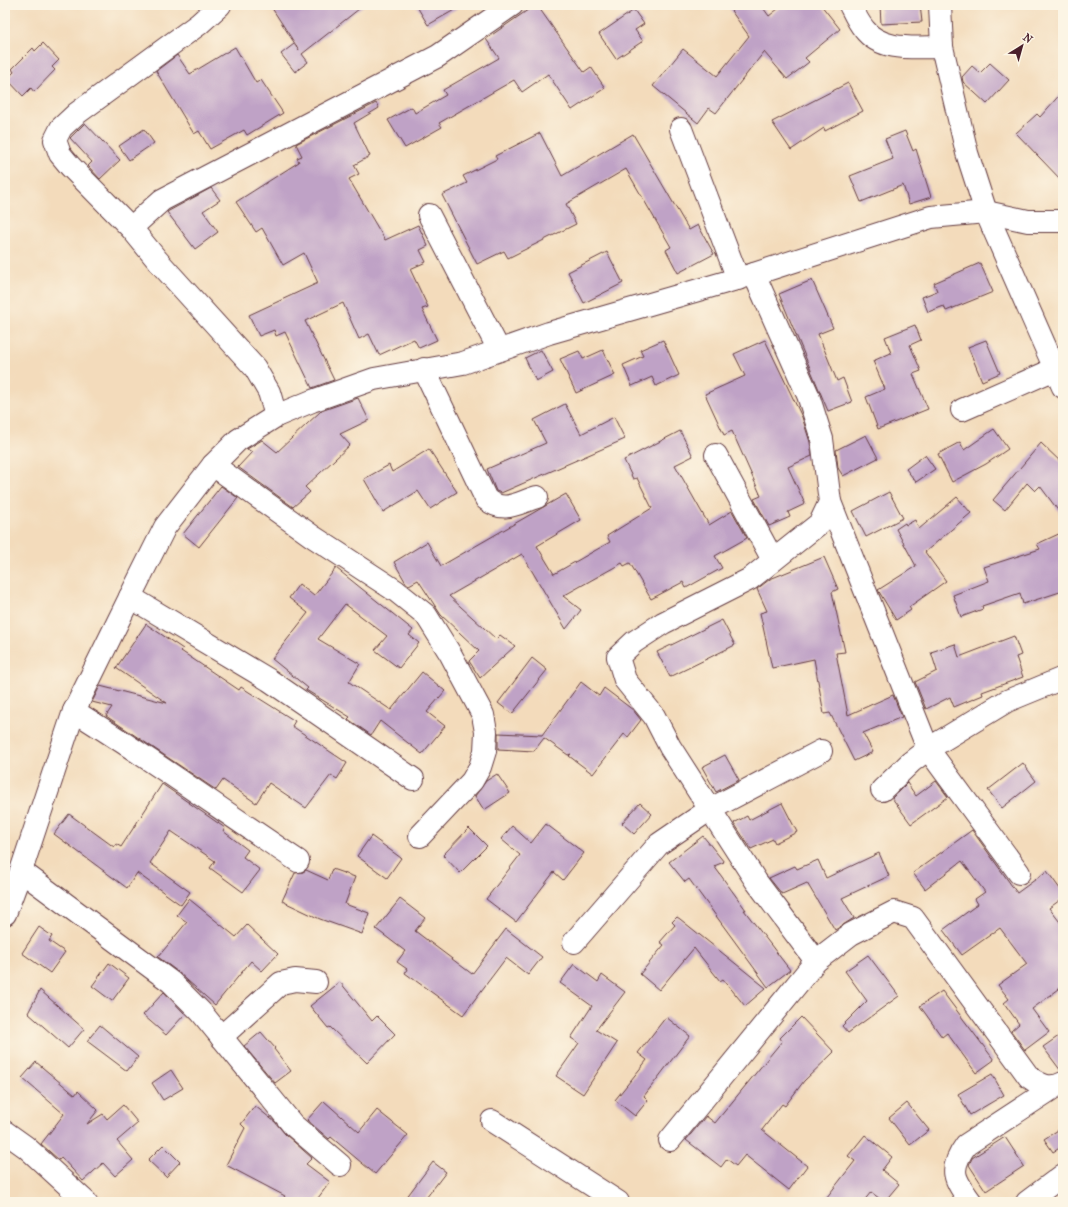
<svg xmlns="http://www.w3.org/2000/svg" width="1068" height="1207" font-family="'IM FELL French Canon',serif">
	<rect width="100%" height="100%" fill="#fcf5e5"/>
	<filter id="ink" filterUnits="userSpaceOnUse"><feTurbulence type="fractalNoise" baseFrequency=".025" numOctaves="2"/><feDisplacementMap in="SourceGraphic" scale="8" xChannelSelector="R" yChannelSelector="G"/><feConvolveMatrix kernelMatrix="1 2 1 2 8 2 1 2 1" color-interpolation-filters="sRGB"/></filter>
	<filter id="wash" filterUnits="userSpaceOnUse"><feTurbulence type="fractalNoise" baseFrequency=".012" numOctaves="4" result="noise"/><feDisplacementMap in="SourceGraphic" scale="16" xChannelSelector="R" yChannelSelector="G"/><feGaussianBlur stdDeviation="0.9" result="paint"/><feColorMatrix in="noise" values="0 0 0 0 0 0 0 0 0 0 0 0 0 0 0 0 0 1.4 0 .05"/><feComposite in="paint" operator="in"/></filter>
	<g filter="url(#wash)">
		<rect width="100%" height="100%" fill="#f3dbbb"/>
		<g id="blocks">
			<!-- building -->
			<g fill="#bfa2c6">
				<polygon points="270,5 364,5 302,54 308,62 295,72 281,54 294,44 299,50"/>
				<polygon points="416,5 463,5 428,25"/>
				<polygon points="535,5 537,5 584,72 591,67 605,88 572,110 548,74 522,92 514,80 439,123 442,127 405,148 388,120 412,107 415,113 446,95 443,90 499,58 486,39"/>
				<polygon points="727,5 761,5 769,16 783,5 821,5 840,29 805,58 809,62 787,79 764,52 716,113 709,108 698,123 653,86 683,49 717,76 749,36"/>
				<polygon points="880,5 920,5 922,22 881,24"/>
				<polygon points="634,10 644,24 635,30 643,41 616,59 599,34"/>
				<polygon points="43,43 59,60 52,67 55,70 34,92 31,88 23,96 7,79 14,72 12,69 33,48 35,51"/>
				<polygon points="235,47 256,83 261,80 283,113 247,135 244,130 210,149 199,131 194,134 156,71 177,55 190,74"/>
				<polygon points="990,63 1009,80 987,104 963,82 962,77 972,66 980,73"/>
				<polygon points="848,83 863,111 825,131 824,128 791,150 772,122"/>
				<polygon points="1063,91 1063,182 1016,133 1037,114 1040,117"/>
				<polygon points="376,103 379,108 354,123 370,156 354,165 359,174 349,179 385,240 418,225 428,246 420,250 426,262 410,269 428,307 422,309 437,340 419,348 414,339 379,355 369,334 359,339 343,303 305,321 334,380 312,388 285,332 276,336 274,330 259,336 249,315 318,283 304,253 283,265 262,228 256,232 236,202 299,162 297,158 302,156 296,144"/>
				<polygon points="85,123 120,160 100,179 88,166 92,162 70,138"/>
				<polygon points="144,129 154,143 129,160 119,146"/>
				<polygon points="905,131 913,151 916,149 931,197 909,204 903,185 861,202 850,176 893,159 885,139"/>
				<polygon points="540,133 562,176 633,134 689,230 698,225 714,254 678,273 666,250 671,247 626,169 566,204 576,224 508,258 504,251 477,264 442,195 467,183 463,176 497,159 495,156"/>
				<polygon points="211,188 220,200 203,211 218,232 195,249 167,212"/>
				<polygon points="607,252 623,283 584,303 568,272"/>
				<polygon points="980,263 993,292 946,311 944,306 928,312 922,297 937,291 934,283"/>
				<polygon points="812,280 833,328 818,334 837,381 843,378 852,402 828,411 779,294"/>
				<polygon points="915,325 921,340 910,345 921,371 913,374 928,409 878,429 866,397 885,389 873,361 891,353 885,337"/>
				<polygon points="663,340 679,375 656,386 652,377 632,386 623,365 643,356 640,350"/>
				<polygon points="765,340 802,417 810,442 812,456 788,467 805,504 788,512 790,517 769,526 754,499 761,496 732,431 724,435 705,394 745,376 734,354"/>
				<polygon points="986,340 1000,373 982,381 968,347"/>
				<polygon points="541,350 553,372 536,381 525,358"/>
				<polygon points="603,350 615,375 576,393 560,359 579,351 583,359"/>
				<polygon points="358,398 369,420 340,434 350,445 305,487 310,492 293,507 238,467 252,452 247,449 262,440 277,452 321,411"/>
				<polygon points="565,404 581,434 614,417 625,439 501,493 496,491 487,469 546,443 534,420"/>
				<polygon points="994,429 1008,449 986,464 952,482 938,454 960,442 964,450"/>
				<polygon points="680,431 693,456 675,465 709,525 732,511 747,538 715,556 722,568 686,588 683,582 651,599 630,563 624,566 622,563 563,596 581,610 566,629 522,554 449,596 496,639 500,635 515,646 480,678 469,661 479,651 441,615 418,580 409,585 406,583 394,562 427,542 441,566 566,494 581,520 537,546 554,574 610,542 607,536 652,508 637,478 633,479 624,460"/>
				<polygon points="866,435 878,458 843,476 838,468 836,450"/>
				<polygon points="1041,443 1063,464 1063,517 1040,486 1035,491 1027,483 1005,510 993,500"/>
				<polygon points="429,449 457,492 430,509 418,491 383,512 364,479 389,465 392,472"/>
				<polygon points="925,455 935,469 916,482 906,469"/>
				<polygon points="221,486 238,498 199,547 183,534"/>
				<polygon points="889,492 903,518 866,537 853,511"/>
				<polygon points="957,497 971,513 925,552 946,581 909,607 911,610 896,620 878,590 916,566 896,529 905,523 906,525 915,520 919,529"/>
				<polygon points="1063,532 1063,591 1023,604 1020,593 982,606 983,609 961,617 953,595 989,581 984,567 1040,549 1037,544"/>
				<polygon points="824,557 838,589 832,592 845,652 836,653 848,715 893,695 902,717 863,733 873,752 854,761 830,713 824,714 814,659 772,668 760,613 767,611 757,589 770,579"/>
				<polygon points="336,568 413,630 409,635 419,643 399,668 375,650 387,636 345,604 318,639 360,664 349,682 391,710 422,672 445,691 427,712 445,726 422,754 380,721 371,735 348,719 350,717 306,690 308,688 272,659 308,613 289,598 299,584 314,596"/>
				<polygon points="722,620 735,645 670,677 657,652"/>
				<polygon points="146,624 183,649 181,651 239,690 241,687 295,721 292,726 347,763 337,779 331,775 306,808 269,783 256,803 223,780 216,790 106,716 112,707 92,702 100,686 167,703 116,668"/>
				<polygon points="1014,636 1021,655 1016,657 1023,677 982,692 983,695 954,707 950,697 926,709 915,682 937,671 931,652 955,644 959,657"/>
				<polygon points="532,658 547,670 512,714 498,703"/>
				<polygon points="581,682 599,696 604,688 633,710 641,720 628,737 624,734 593,774 569,756 571,754 568,755 544,738 534,751 498,749 498,733 542,735"/>
				<polygon points="725,755 739,780 716,792 702,767"/>
				<polygon points="1023,763 1036,781 1002,808 988,790"/>
				<polygon points="497,774 510,793 484,810 475,796 486,781"/>
				<polygon points="936,781 948,797 911,824 892,798 907,783 916,796"/>
				<polygon points="162,784 225,828 223,831 248,850 243,857 260,870 243,892 210,868 215,861 171,831 150,863 190,892 181,905 137,873 127,888 54,834 69,814 114,847 116,844 121,847"/>
				<polygon points="640,803 652,814 634,834 622,823"/>
				<polygon points="782,803 797,832 775,843 773,839 751,849 734,823 747,816 749,820"/>
				<polygon points="546,824 584,853 563,880 554,872 516,922 486,899 520,855 501,839 512,826 531,843"/>
				<polygon points="469,828 487,846 460,873 443,855"/>
				<polygon points="972,830 1017,893 1047,871 1063,893 1063,898 1049,908 1063,926 1063,986 1032,1009 1049,1032 1025,1050 1011,1031 1019,1024 1004,1003 1009,999 998,985 1027,964 1000,928 962,955 943,930 978,904 975,899 985,892 962,861 925,889 913,873"/>
				<polygon points="371,836 401,858 387,878 357,856"/>
				<polygon points="703,836 724,862 714,866 746,910 744,910 790,970 768,987 689,879 685,882 669,862"/>
				<polygon points="879,853 889,876 842,898 854,918 835,930 807,883 782,894 769,878 795,866 797,869 818,860 826,878"/>
				<polygon points="332,869 355,877 345,904 369,913 362,934 320,919 282,901 295,873 303,872 306,870 328,880"/>
				<polygon points="189,899 236,937 247,925 278,954 262,971 251,961 215,1005 178,972 158,957 187,922 177,915"/>
				<polygon points="400,899 425,918 415,931 472,974 506,929 542,957 528,975 506,958 463,1015 405,973 407,969 397,962 405,951 376,929"/>
				<polygon points="677,917 680,919 766,988 745,1006 723,979 720,981 694,948 659,990 640,974 664,945 660,942 675,925 672,922"/>
				<polygon points="39,927 52,936 49,941 65,952 50,973 22,953"/>
				<polygon points="868,955 899,996 848,1033 842,1026 867,1001 845,971"/>
				<polygon points="109,963 129,978 112,1001 92,986"/>
				<polygon points="574,964 598,982 602,975 625,992 596,1030 617,1043 583,1094 556,1076 579,1043 571,1038 592,1006 560,983"/>
				<polygon points="340,982 372,1021 377,1016 395,1034 367,1063 330,1027 328,1028 310,1006"/>
				<polygon points="40,990 84,1029 68,1048 28,1013"/>
				<polygon points="942,991 994,1060 976,1073 947,1033 942,1037 920,1006"/>
				<polygon points="164,992 185,1014 166,1035 143,1015"/>
				<polygon points="666,1017 690,1036 644,1096 648,1100 635,1116 615,1100 647,1060 638,1053"/>
				<polygon points="801,1017 834,1052 804,1081 785,1106 782,1104 762,1130 807,1166 789,1190 745,1155 736,1166 727,1159 721,1167 686,1140 706,1116 715,1123 782,1041 780,1038"/>
				<polygon points="100,1025 138,1057 127,1071 87,1041"/>
				<polygon points="261,1032 275,1048 274,1049 291,1071 275,1083 244,1046"/>
				<polygon points="1063,1033 1063,1071 1061,1071 1043,1047"/>
				<polygon points="36,1062 75,1095 78,1091 98,1110 87,1124 103,1114 107,1119 123,1105 138,1123 117,1141 133,1160 115,1176 103,1163 83,1181 61,1157 59,1160 41,1144 64,1114 22,1078"/>
				<polygon points="171,1070 183,1088 163,1100 152,1083"/>
				<polygon points="992,1074 1004,1095 970,1115 958,1094"/>
				<polygon points="324,1101 359,1132 377,1110 408,1135 375,1174 331,1137 329,1139 307,1120"/>
				<polygon points="907,1103 929,1130 910,1145 889,1118"/>
				<polygon points="255,1106 275,1122 285,1134 312,1158 306,1164 330,1182 315,1202 281,1202 285,1196 226,1165 245,1128 241,1124"/>
				<polygon points="1063,1127 1063,1146 1053,1152 1044,1139"/>
				<polygon points="865,1135 892,1157 882,1170 899,1184 884,1202 871,1192 863,1202 823,1202 855,1161 848,1156"/>
				<polygon points="1005,1137 1024,1166 986,1191 969,1165 972,1158"/>
				<polygon points="163,1145 180,1162 166,1177 148,1160"/>
				<polygon points="433,1162 446,1172 423,1202 403,1202"/>
			</g>
		</g>
	</g>
	<g filter="url(#ink)">
		<use href="#blocks" fill-opacity="0" stroke="#633b41" stroke-width="1"/>
		<g fill="none" stroke-linecap="round" stroke-linejoin="round">
			<defs>
				<g id="minor">
					<polyline points="220,5 199,24 76,114 61,128 55,140 60,154 70,166 131,228 158,261 255,368 269,392 276,416"/>
					<path d="M 850,5 C 854,13 858,22 864,29 C 881,52 916,47 942,47"/>
					<polyline points="940,5 942,47 967,153 986,212 1063,387"/>
					<polyline points="681,129 738,279"/>
					<polyline points="429,215 499,350"/>
					<polyline points="131,228 162,200 438,56 512,5"/>
					<polyline points="754,274 808,395 822,439 830,502 820,523 750,579 663,623 634,642 618,657 625,680 654,716 670,747 756,881 816,961"/>
					<path d="M 424,369 L 486,499 C 504,514 517,503 537,497"/>
					<polyline points="962,410 1055,369"/>
					<polyline points="716,455 773,560"/>
					<polyline points="213,465 312,536 396,591 426,615 451,655 483,715 486,732 485,751 480,767 472,781 420,836"/>
					<polyline points="830,502 928,749 1019,873"/>
					<polyline points="130,597 269,680 413,779"/>
					<path d="M 74,711 C 150,758 223,811 298,861"/>
					<polyline points="882,790 911,762 928,749 1007,701 1063,678"/>
					<polyline points="21,871 171,982 201,1012 293,1125 340,1165"/>
					<polyline points="5,914 21,871 74,711 130,597 165,527 213,465 238,440 276,416 312,401 374,379 463,363 549,333 754,274 931,217 986,212 1028,221 1063,221"/>
					<polyline points="574,942 659,844 709,810 821,751"/>
					<polyline points="221,1037 281,983 295,980 316,982"/>
					<polyline points="492,1121 618,1202"/>
					<polyline points="5,1132 26,1147 86,1202"/>
					<path d="M 670,1140 L 816,961 L 851,934 L 894,912 L 913,918 L 1029,1077 C 1040,1085 1050,1090 1063,1083"/>
					<path d="M 971,1202 C 954,1179 948,1170 966,1145 L 1056,1086"/>
					<polyline points="1027,1202 1063,1175"/>
				</g>
			</defs>
			<!-- minor casing -->
			<use href="#minor" stroke="#633b41" stroke-width="24"/>
			<!-- minor -->
			<use href="#minor" stroke="#fff" stroke-width="22"/>
		</g>
	</g>
	<!-- margin -->
	<rect width="1068" height="1207" fill="none" stroke="#fcf5e5" stroke-width="20"/>
	<!-- north arrow -->
	<g transform="translate(1022 46) rotate(37)" stroke="#fcf5e5" stroke-width="3" paint-order="stroke">
	<path d="M0-3L7 15L0 10L-7 15Z" fill="#4a1f2b"/>
	<text y="-6" font-size="11" font-weight="bold" text-anchor="middle" fill="#4a1f2b">N</text>
	</g>
</svg>
